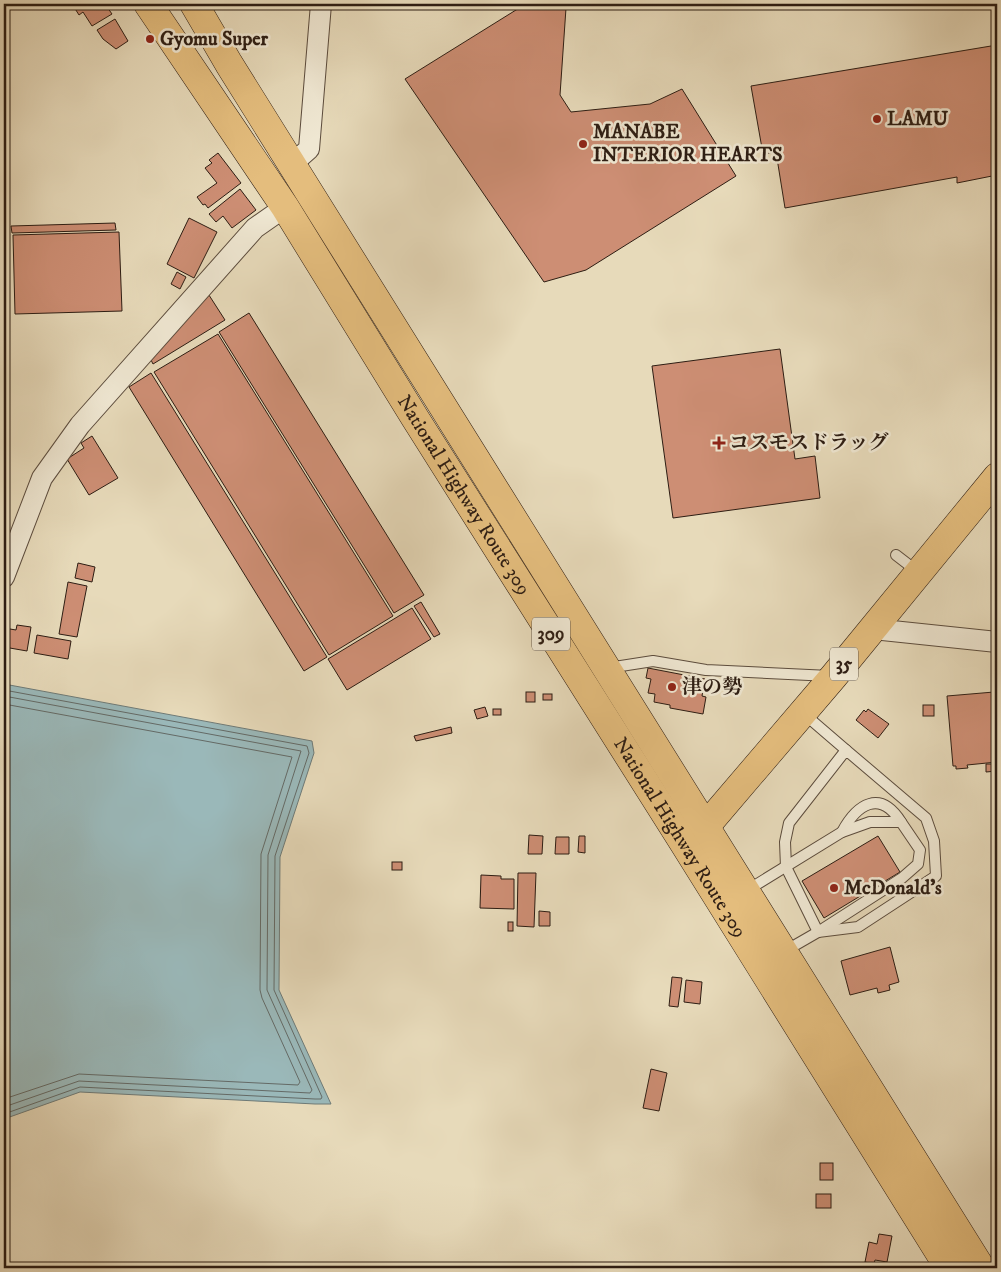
<svg xmlns="http://www.w3.org/2000/svg" width="1001" height="1272" font-family="'IM FELL DW Pica','Noto Serif JP',serif">
	<rect width="100%" height="100%" fill="#e7daba"/>
	<filter id="stains"><feTurbulence type="fractalNoise" baseFrequency=".004" numOctaves="4"/><feColorMatrix values="0 0 0 0 .2 0 0 0 0 .09 0 0 0 0 .02 0 0 0 .5 -.17"/></filter>
	<radialGradient id="worn" r=".72"><stop offset=".6" stop-color="#630" stop-opacity="0"/><stop offset="1" stop-color="#630" stop-opacity=".3"/></radialGradient>
	<!-- water -->
	<polygon fill="#9ab8b9" stroke="#6e7a77" points="4,684 312,741 314,753 280,857 279,990 331,1104 315,1104 80,1092 4,1119"/>
	<g fill="none" stroke-linecap="round" stroke-linejoin="round">
		<!-- shore -->
		<g stroke="#646a66" stroke-width="1">
			<polyline points="4,690 307,746 309,753 275,856 274,990 322,1097 321,1099 315,1099 80,1087 4,1114"/>
			<polyline points="4,696 301,751 268,855 267,990 312,1090 310,1093 79,1081 4,1107"/>
			<polyline points="4,704 292,757 261,854 260,990 262,998 300,1082 298,1085 79,1074 4,1099"/>
		</g>
	</g>
	<!-- building -->
	<g fill="#cd8e74" stroke="#2d1d13">
		<polygon points="78,4 105,4 112,14 92,26 83,12 79,15 74,7"/>
		<polygon points="524,5 566,8 560,95 571,112 650,104 682,89 736,176 586,270 544,282 405,79"/>
		<polygon points="115,19 128,41 116,49 103,39 97,30"/>
		<polygon points="997,45 997,175 957,183 957,177 785,208 776,152 763,154 751,86"/>
		<polygon points="218,153 241,183 208,208 205,204 203,205 197,197 217,183 205,168 212,163 209,160"/>
		<polygon points="240,189 256,210 232,228 223,216 216,222 209,214"/>
		<polygon points="189,218 217,232 194,278 167,264"/>
		<polygon points="115,223 116,230 12,233 11,226"/>
		<polygon points="119,232 122,311 15,314 13,235"/>
		<polygon points="177,272 186,277 180,289 171,284"/>
		<polygon points="207,292 225,320 153,364 150,358"/>
		<polygon points="249,313 424,595 394,613 219,332"/>
		<polygon points="218,334 393,616 329,655 154,372"/>
		<polygon points="780,349 795,459 815,456 820,498 673,518 652,366"/>
		<polygon points="151,373 327,657 304,671 129,387"/>
		<polygon points="92,436 118,478 89,495 67,459 84,448 81,443"/>
		<polygon points="78,563 95,567 92,582 75,578"/>
		<polygon points="68,582 87,586 77,637 59,634"/>
		<polygon points="421,602 440,634 434,637 414,606"/>
		<polygon points="412,608 431,639 347,690 328,659"/>
		<polygon points="17,625 31,627 27,651 4,647 4,628 16,630"/>
		<polygon points="37,635 71,641 68,659 34,653"/>
		<polygon points="648,668 705,679 702,696 706,697 703,714 670,708 670,705 654,702 655,694 648,693 651,679 646,678"/>
		<rect x="526" y="692" width="9" height="10"/>
		<polygon points="994,692 994,699 997,698 997,707 995,707 997,762 967,765 968,768 956,769 956,766 953,766 947,696"/>
		<rect x="543" y="694" width="9" height="6"/>
		<rect x="923" y="705" width="11" height="11"/>
		<polygon points="485,707 488,716 477,719 474,710"/>
		<rect x="493" y="709" width="8" height="6"/>
		<polygon points="868,709 889,724 878,738 856,720 864,710 866,712"/>
		<polygon points="451,727 452,733 416,741 414,736"/>
		<polygon points="986,764 997,764 997,771 986,772"/>
		<polygon points="529,835 543,836 542,854 528,854"/>
		<polygon points="579,836 585,836 585,853 578,852"/>
		<polygon points="878,836 900,872 824,918 802,881"/>
		<polygon points="556,837 569,837 569,854 555,854"/>
		<rect x="392" y="862" width="10" height="8"/>
		<polygon points="518,873 536,873 534,927 517,926"/>
		<polygon points="481,875 501,876 501,879 514,879 514,909 480,908"/>
		<polygon points="539,911 550,912 550,926 539,926"/>
		<rect x="508" y="922" width="5" height="9"/>
		<polygon points="890,947 899,982 889,985 890,990 878,993 877,988 850,995 841,961"/>
		<polygon points="672,977 682,978 678,1007 669,1006"/>
		<polygon points="686,980 702,982 700,1004 684,1002"/>
		<polygon points="651,1069 667,1073 659,1111 643,1108"/>
		<rect x="820" y="1163" width="13" height="17"/>
		<rect x="816" y="1194" width="15" height="14"/>
		<polygon points="879,1234 892,1236 887,1262 875,1260 874,1264 865,1262 869,1242 877,1244"/>
	</g>
	<g fill="none" stroke-linecap="round" stroke-linejoin="round">
		<defs>
			<g id="service">
				<polyline points="896,555 918,572"/>
				<polyline points="608,668 653,661 706,670 830,676"/>
				<polyline points="803,713 846,750"/>
				<polygon points="846,750 926,818 934,841 936,876 858,927 818,932 786,867 785,842 789,823"/>
				<path d="M 842,832 C 857,804 880,789 901,822"/>
				<polyline points="746,891 842,832 870,822 901,822 920,850 918,864 902,878 818,932 785,951"/>
			</g>
			<g id="minor">
				<polyline points="292,164 309,149 321,4"/>
				<polyline points="4,577 42,478 80,425 255,228 285,207"/>
				<polyline points="873,629 997,642"/>
			</g>
			<polyline id="primary" points="686,840 706,826 834,676 997,477"/>
			<g id="trunk">
				<path id="s1" d="M 148,4 L 285,207 L 415,418 L 683,842 L 949,1268"/>
				<polyline points="194,4 229,64 981,1268"/>
			</g>
		</defs>
		<!-- service casing -->
		<use href="#service" stroke="#5c4c3d" stroke-width="12"/>
		<!-- minor casing -->
		<use href="#minor" stroke="#5c4c3d" stroke-width="22"/>
		<!-- primary casing -->
		<use href="#primary" stroke="#2d1d13" stroke-width="29"/>
		<!-- trunk casing -->
		<use href="#trunk" stroke="#2d1d13" stroke-width="29"/>
		<!-- service -->
		<use href="#service" stroke="#efe7d2" stroke-width="10"/>
		<!-- minor -->
		<use href="#minor" stroke="#efe7d2" stroke-width="20"/>
		<!-- primary -->
		<use href="#primary" stroke="#e4bd7d" stroke-width="28"/>
		<!-- trunk -->
		<use href="#trunk" stroke="#e4bd7d" stroke-width="28"/>
	</g>
	<!-- markers -->
	<g fill="#8f2418" stroke="#efe7d2" stroke-width="2">
		<circle cx="150" cy="39" r="5"/>
		<circle cx="877" cy="119" r="5"/>
		<circle cx="583" cy="144" r="5"/>
		<path d="M716.5 435.5h5v5h5v5h-5v5h-5v-5h-5v-5h5z"/>
		<circle cx="672" cy="687" r="5"/>
		<circle cx="834" cy="888" r="5"/>
	</g>
	<g text-anchor="middle" dominant-baseline="central" stroke-width="5" stroke-linejoin="round" paint-order="stroke">
		<!-- shield labels -->
		<g fill="#efe7d2" stroke="#675a4c" stroke-width="1">
			<rect x="532" y="617.5" width="38" height="33" rx="4"/>
			<rect x="830" y="647.5" width="28" height="33" rx="4"/>
		</g>
		<g font-size="19" font-weight="bold" fill="#2d1d13">
			<text x="551" y="634">309</text>
			<text x="844" y="664">35</text>
		</g>
		<!-- poi labels -->
		<g font-size="20" font-weight="bold" fill="#2d1d13" stroke="#efe7d2" text-anchor="start">
			<text x="160" y="39">Gyomu Super</text>
			<text x="887" y="119">LAMU</text>
			<text x="593" y="132">MANABE<tspan x="593" dy="23">INTERIOR HEARTS</tspan></text>
			<text x="729" y="443">コスモスドラッグ</text>
			<text x="682" y="687">津の勢</text>
			<text x="844" y="888">McDonald's</text>
		</g>
		<!-- street labels -->
		<g font-size="20" fill="#2d1d13" stroke="#efe7d2">
			<text stroke="none"><textPath href="#s1" startOffset="584">National Highway Route 309</textPath></text>
			<text stroke="none"><textPath href="#s1" startOffset="989">National Highway Route 309</textPath></text>
		</g>
	</g>
	<!-- margin -->
	<rect width="1001" height="1272" fill="none" stroke="#e7daba" stroke-width="20"/>
	<rect x="5" y="5" width="991" height="1262" fill="none" stroke="#2d1d13" stroke-width="2.5"/>
	<rect x="10" y="10" width="981" height="1252" fill="none" stroke="#2d1d13"/>
	<rect width="100%" height="100%" filter="url(#stains)"/>
	<rect width="100%" height="100%" fill="url(#worn)"/>
</svg>
